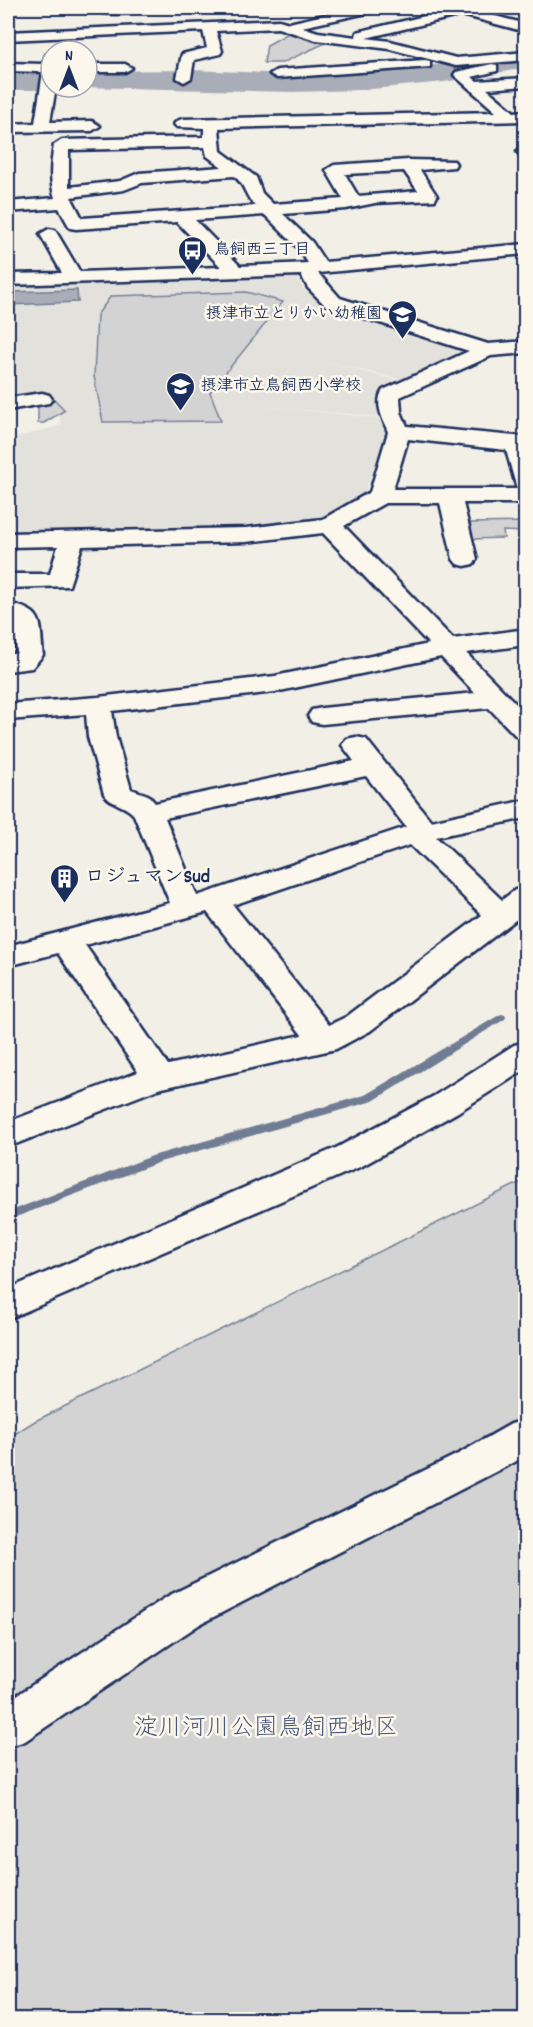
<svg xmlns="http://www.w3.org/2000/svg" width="533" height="2027" font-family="Dekko,'Klee One',sans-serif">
	<rect width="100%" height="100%" fill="#f2efe6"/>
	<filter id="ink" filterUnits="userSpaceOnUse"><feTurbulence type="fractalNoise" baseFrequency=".0167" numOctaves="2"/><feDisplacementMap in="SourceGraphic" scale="12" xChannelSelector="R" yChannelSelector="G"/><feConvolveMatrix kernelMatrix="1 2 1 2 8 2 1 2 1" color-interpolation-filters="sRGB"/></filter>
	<g filter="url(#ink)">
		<!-- built -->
		<polygon fill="#e2e1dc" points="295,275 302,287 320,303 328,306 318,311 331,306 473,349 403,380 319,360 400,381 386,387 376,401 381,417 249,405 378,418 387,434 364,494 322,519 241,526 16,533 8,514 8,440 62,425 51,393 8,400 8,286"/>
		<!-- green -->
		<g fill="#d2d3d2" stroke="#768198" stroke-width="1.5">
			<polygon points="292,31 332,40 282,63 264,63 267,45"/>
			<polygon points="246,292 283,302 210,392 221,421 103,422 94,376 97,315 111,296"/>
			<polygon points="54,399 65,410 44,423 38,423 38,400"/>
			<polygon points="525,522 525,532 503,531 504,538 471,539 466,523"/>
			<polygon points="525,1180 525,2019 8,2019 8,1438 35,1421"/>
		</g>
		<!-- water -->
		<polygon fill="#a9adb7" stroke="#707b93" stroke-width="1.5" points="77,290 78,302 8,305 8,292"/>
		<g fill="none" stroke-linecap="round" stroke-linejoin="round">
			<!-- stream -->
			<polygon fill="#707b93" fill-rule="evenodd" points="501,1014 505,1015 506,1017 505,1019 373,1101 160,1162 8,1220 8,1212 152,1156 365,1095"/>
			<!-- river -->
			<g fill="#a9adb7" fill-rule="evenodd">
				<polygon points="526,51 526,68 444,82 361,90 293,92 80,87 87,87 87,71 191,70 293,74 361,72 444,64"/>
				<polygon points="8,72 51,72 51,87 61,87 51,90 8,90"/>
			</g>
			<defs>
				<g id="minor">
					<path d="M 90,8 L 136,8 L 138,9 C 130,16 98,15 90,8 Z"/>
					<polygon points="355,8 378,8 376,11 302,27 318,32 356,37 357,32 446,11 443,8 465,8 526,24 526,32 462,15 366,38 390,41 456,58 526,52 526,60 456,66 390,49 316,40 278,28 216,31 222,51 220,54 194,60 191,78 184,82 177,78 182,54 207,48 203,31 8,40 8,32 279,20 289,23"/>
					<polygon points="51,54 51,87 56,87 50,122 92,121 100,126 92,131 8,132 8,124 35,123 43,72 8,71 8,63 43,64 46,55"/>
					<polygon points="425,60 430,61 430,67 277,78 270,74 277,70"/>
					<polygon points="87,64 125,64 132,68 125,72 87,72"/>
					<path d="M 492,64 L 497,65 L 497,71 L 472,77 L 477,81 L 526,78 L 526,86 L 487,89 L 514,112 L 526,111 L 526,121 L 219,128 L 221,151 L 256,177 L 262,193 L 273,204 L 343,199 L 326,170 L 334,165 L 408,160 L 454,161 L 456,164 L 454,167 L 420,170 L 437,196 L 435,200 L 375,203 L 346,209 L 283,214 L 312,242 L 325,262 L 526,244 L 526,254 L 318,273 L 340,298 L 488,344 L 526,341 L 526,353 L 491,356 L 400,397 L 401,412 L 407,426 L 526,437 L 526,503 L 463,503 L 477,559 L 473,564 L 465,566 L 457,564 L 453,559 L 440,503 L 385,503 L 344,526 L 453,639 L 526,629 L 526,645 L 466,653 L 526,714 L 526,738 L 516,736 L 489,708 L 322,724 L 312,722 L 308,716 L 312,710 L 322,708 L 475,693 L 441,657 L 275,692 L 112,711 L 116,737 L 131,789 L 148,795 L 155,803 L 354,761 L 342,745 L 346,739 L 356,737 L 366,739 L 431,821 L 526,800 L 526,818 L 436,837 L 502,900 L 515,890 L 526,888 L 526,912 L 370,1031 L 336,1049 L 158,1089 L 8,1147 L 8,1122 L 138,1072 L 58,953 L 8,966 L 8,946 L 170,903 L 134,815 C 125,804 111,805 104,794 L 88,737 L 86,714 L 8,720 L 8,704 L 98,697 L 275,676 L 429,644 L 323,533 L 246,542 L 82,546 L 69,586 L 8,588 L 8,574 L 50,574 L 58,546 L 8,547 L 8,533 L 246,528 L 323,519 L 370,492 L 388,432 C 383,419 374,403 383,390 L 469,351 L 326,306 L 308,288 L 301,275 L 8,285 L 8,274 L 62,273 L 40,234 L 49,229 L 55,230 L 80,272 L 221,267 L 177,222 L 76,229 L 70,228 L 59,208 L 8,212 L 8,202 L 55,198 C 49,180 51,163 54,145 L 62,140 L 204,137 L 204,128 L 177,127 L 174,124 L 177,121 L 182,119 L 496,112 L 454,75 L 456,72 ZM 205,147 L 207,156 L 222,167 L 139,173 L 120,181 L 69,187 L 69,150 ZM 404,171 L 418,191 L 358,196 L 345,174 ZM 234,176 C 245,184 245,196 255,206 L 82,218 L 71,197 L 124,190 L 142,183 ZM 265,215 L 299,249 L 308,263 L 240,266 L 195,220 ZM 408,439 L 506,450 L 517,489 L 393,489 ZM 366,776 L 406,827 L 197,896 L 165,818 ZM 410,845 L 482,915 L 346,1017 L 329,1025 L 233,905 ZM 207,912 L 302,1035 L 168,1065 L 85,945 Z"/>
					<polygon points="525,146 526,156 519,154 517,151"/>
					<polygon points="42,393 49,395 52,399 49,403 8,410 8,398"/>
					<path d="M 8,603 C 46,612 39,621 43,655 L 32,668 L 8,671 L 8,655 L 17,653 L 14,621 L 8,619 Z"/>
					<polygon points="526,1042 526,1069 458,1112 362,1166 8,1319 8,1289 336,1148 434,1096 514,1045"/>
					<polygon points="526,1420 526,1456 200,1624 25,1741 8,1747 8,1701 168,1596 460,1453 511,1424"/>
				</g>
			</defs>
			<!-- minor casing -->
			<use href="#minor" stroke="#1b2f5e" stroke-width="5"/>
			<!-- minor -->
			<use href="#minor" fill="#fbf7ec" fill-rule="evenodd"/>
		</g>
	</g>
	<!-- icons -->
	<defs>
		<symbol id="bus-pin" viewBox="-11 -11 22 30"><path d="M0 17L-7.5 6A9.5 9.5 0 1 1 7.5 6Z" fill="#1b2f5e" stroke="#fbf7ec"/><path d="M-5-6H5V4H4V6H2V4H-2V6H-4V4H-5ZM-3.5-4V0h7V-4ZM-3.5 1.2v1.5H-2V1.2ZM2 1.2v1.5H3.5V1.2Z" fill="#fff"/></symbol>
		<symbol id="school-pin" viewBox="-11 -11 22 30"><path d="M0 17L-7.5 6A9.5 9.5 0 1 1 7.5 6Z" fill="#1b2f5e" stroke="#fbf7ec"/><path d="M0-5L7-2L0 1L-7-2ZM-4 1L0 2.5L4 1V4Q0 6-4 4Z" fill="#fff"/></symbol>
		<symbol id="building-pin" viewBox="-11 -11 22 30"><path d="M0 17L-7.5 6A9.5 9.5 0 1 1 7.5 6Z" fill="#1b2f5e" stroke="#fbf7ec"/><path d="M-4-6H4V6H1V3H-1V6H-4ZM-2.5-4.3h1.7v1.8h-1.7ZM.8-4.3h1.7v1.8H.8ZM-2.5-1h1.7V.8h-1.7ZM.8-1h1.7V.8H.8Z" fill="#fff"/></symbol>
	</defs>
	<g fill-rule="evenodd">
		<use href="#bus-pin" x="176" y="234" width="33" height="45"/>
		<use href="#school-pin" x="386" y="298" width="33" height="45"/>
		<use href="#school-pin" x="164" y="370" width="33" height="45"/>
		<use href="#building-pin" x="48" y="862" width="33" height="45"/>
	</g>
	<g text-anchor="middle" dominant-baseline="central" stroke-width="5" stroke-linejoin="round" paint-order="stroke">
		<!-- far-poi labels -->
		<g font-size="16" font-weight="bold" fill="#1b2f5e" stroke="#fbf7ec" text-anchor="start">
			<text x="214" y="250">鳥飼西三丁目</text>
			<text x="382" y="314" text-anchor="end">摂津市立とりかい幼稚園</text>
			<text x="201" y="386">摂津市立鳥飼西小学校</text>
		</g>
		<!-- poi labels -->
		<g font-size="20" font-weight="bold" fill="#1b2f5e" stroke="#fbf7ec" text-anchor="start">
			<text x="85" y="878">ロジュマンSud</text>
		</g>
		<!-- near-park labels -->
		<g font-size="24" fill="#49587b" stroke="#fbf7ec">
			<text x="266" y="1729">淀川河川公園鳥飼西地区</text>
		</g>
	</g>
	<!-- margin -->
	<rect width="533" height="2027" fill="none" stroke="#fbf7ec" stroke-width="30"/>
	<rect x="15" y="15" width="503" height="1997" fill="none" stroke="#1b2f5e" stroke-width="2" filter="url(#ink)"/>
	<!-- north arrow -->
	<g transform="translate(69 69)"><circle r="28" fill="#fbf7ec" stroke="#a1a7b3" stroke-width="1.5"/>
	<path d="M0-4.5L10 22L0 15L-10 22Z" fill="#1b2f5e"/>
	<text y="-9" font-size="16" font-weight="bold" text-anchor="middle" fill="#1b2f5e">N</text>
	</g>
</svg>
